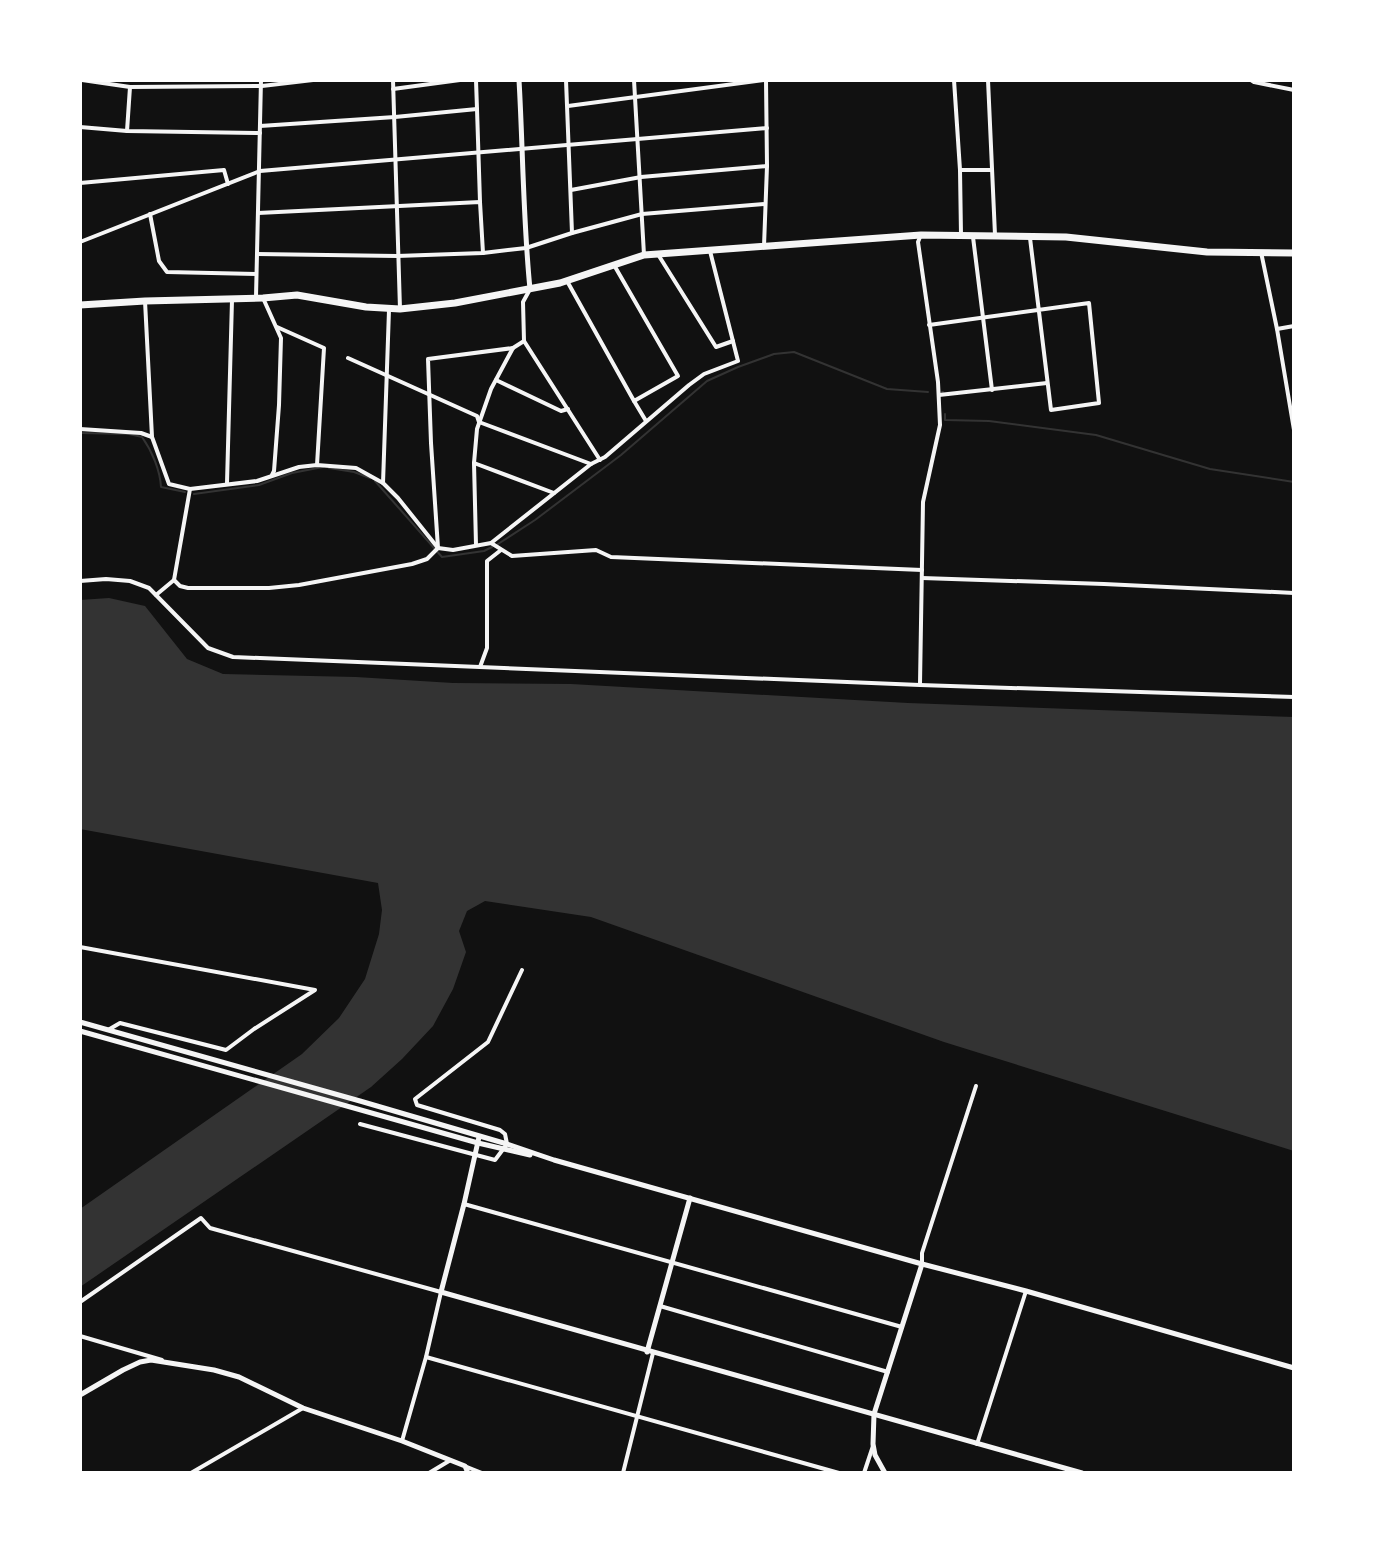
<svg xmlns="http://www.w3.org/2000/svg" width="1374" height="1553" font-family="Cabin,sans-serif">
	<rect width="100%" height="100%" fill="#111"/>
	<!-- water -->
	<polygon fill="#333" points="109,598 145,606 187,659 223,674 356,677 453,683 571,684 908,703 1294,717 1294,1151 944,1042 591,917 485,901 467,911 459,931 466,952 453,989 433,1026 402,1059 371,1087 80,1287 80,1209 302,1054 339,1018 365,979 379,934 382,910 378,883 80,829 80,600"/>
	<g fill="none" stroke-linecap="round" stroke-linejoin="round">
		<!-- stream -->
		<g stroke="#333" stroke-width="2">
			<polyline points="942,392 943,392"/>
			<polyline points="945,414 945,420 989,421 1096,435 1210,469 1294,482"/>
			<path d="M 80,433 L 129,434 L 142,437 C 152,451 160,470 161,487 L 185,492"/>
			<polyline points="329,468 354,472 370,478"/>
			<polyline points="375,481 442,557 484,551 492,547"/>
			<polyline points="194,494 259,485 292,473 323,467"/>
			<polyline points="498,544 535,520 621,455 707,381 738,367 774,354 794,352 887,389 928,392"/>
		</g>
		<!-- minor -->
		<g stroke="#f5f5f5" stroke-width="4">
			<polyline points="82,80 130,87 262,86 313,80"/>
			<polyline points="393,80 400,309"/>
			<polyline points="476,80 477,109"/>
			<polyline points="634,80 644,255"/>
			<polyline points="954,80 960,170 961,235"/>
			<polyline points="988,80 995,235"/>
			<polyline points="1251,80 1254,82 1294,90"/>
			<polyline points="393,89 460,80"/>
			<polyline points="568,106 764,80"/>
			<polyline points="260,126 395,117 477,109 480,202"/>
			<polyline points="80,127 127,131 260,133"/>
			<polyline points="127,131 130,87"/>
			<polyline points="960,170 992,170"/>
			<polyline points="80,183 224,170 228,184"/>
			<polyline points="571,190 641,177 767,166"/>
			<polyline points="258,213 480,202 483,253"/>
			<polyline points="150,214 159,261 167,272 256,274"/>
			<polyline points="572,233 642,214 765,204"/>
			<polyline points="973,237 992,390"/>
			<polyline points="80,242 260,171 767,128"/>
			<polyline points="764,246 767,166 766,80"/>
			<polyline points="1261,252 1277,329 1294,430"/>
			<polyline points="257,254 397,256 483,253 526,248 572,233 566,80"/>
			<polyline points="659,256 716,347 733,341"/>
			<polyline points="567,281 634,401 678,376 614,265"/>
			<polyline points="529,291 523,302 524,341 600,460"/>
			<polyline points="256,297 261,80"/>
			<polyline points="263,298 281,338 279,405 274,471 272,475"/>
			<polyline points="145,301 152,437 169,484 190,489 257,481 299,467 317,465 356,468 383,483 398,498 438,548 453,550 491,543 591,464 605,457 689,385 704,374 738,361 710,251"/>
			<path d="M 929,325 L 1089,303 L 1099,403 L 1051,410 C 1044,352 1037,295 1030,238"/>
			<polyline points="277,327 324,348 317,465"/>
			<polyline points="1277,329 1294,326"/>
			<polyline points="348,358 477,416 479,422 591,464"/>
			<polyline points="496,380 561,411 568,409"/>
			<polyline points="939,395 1047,383"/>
			<polyline points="634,401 646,421"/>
			<polyline points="80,429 141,433 152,437"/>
			<polyline points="474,463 554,493"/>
			<polyline points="227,483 232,300"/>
			<polyline points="383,483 389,310"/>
			<polyline points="491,543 512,556 596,550 611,557 922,570"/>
			<polyline points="476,545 474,463 477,429 491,389 513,348 524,341"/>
			<polyline points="922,578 1104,584 1294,593"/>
			<polyline points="174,580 180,586 188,588 269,588 299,585 412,564 427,559 438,548 431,443 428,359 513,348"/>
			<polyline points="80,581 106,579 130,581 149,588 208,648 233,657 920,685 1294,697"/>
			<polyline points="156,595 174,580 190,489"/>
			<polyline points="480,667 487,648 487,561 501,550"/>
			<polyline points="920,684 923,502 940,425 938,382 918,242 920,237"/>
			<polyline points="80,947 315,990 254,1029 226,1050 120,1023 108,1030"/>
			<polyline points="360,1124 495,1160 507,1144 505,1134 500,1130 417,1105 415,1099 488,1042 522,970"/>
			<polyline points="464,1204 902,1327"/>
			<polyline points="922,1264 922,1253 976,1086"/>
			<polyline points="80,1302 201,1218 210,1228 441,1292 426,1357 402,1441"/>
			<polyline points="660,1306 888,1372"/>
			<polyline points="80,1336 162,1360"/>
			<polyline points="426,1357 839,1473"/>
			<polyline points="977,1444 1026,1291"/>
			<polyline points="467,1467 482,1473"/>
			<polyline points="191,1473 303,1408"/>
			<polyline points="429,1473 449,1461"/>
			<polyline points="623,1473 653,1353"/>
			<polyline points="864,1473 873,1446"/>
		</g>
		<!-- tertiary -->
		<g stroke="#f5f5f5" stroke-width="5">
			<path d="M 519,80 C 523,149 523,219 530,289"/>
			<polyline points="80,1022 360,1101 507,1144 554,1160 922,1264 1026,1291 1294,1368"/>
			<polyline points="80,1031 478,1143 530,1155"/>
			<polyline points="479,1137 464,1204 441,1292 1082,1473"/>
			<polyline points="647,1352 690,1198"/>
			<polyline points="80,1395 123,1370 140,1362 151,1360 214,1370 239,1377 303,1408 402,1441 465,1466 468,1473"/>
			<polyline points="885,1473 875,1455 873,1444 874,1414 922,1264"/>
		</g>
		<!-- primary -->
		<polyline stroke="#f5f5f5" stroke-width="7" points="80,305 145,301 263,298 297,295 366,307 400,309 455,303 560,283 644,255 921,235 1066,237 1207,252 1294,253"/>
	</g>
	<!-- border -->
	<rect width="1374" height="1553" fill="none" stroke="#ffffff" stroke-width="164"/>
</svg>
